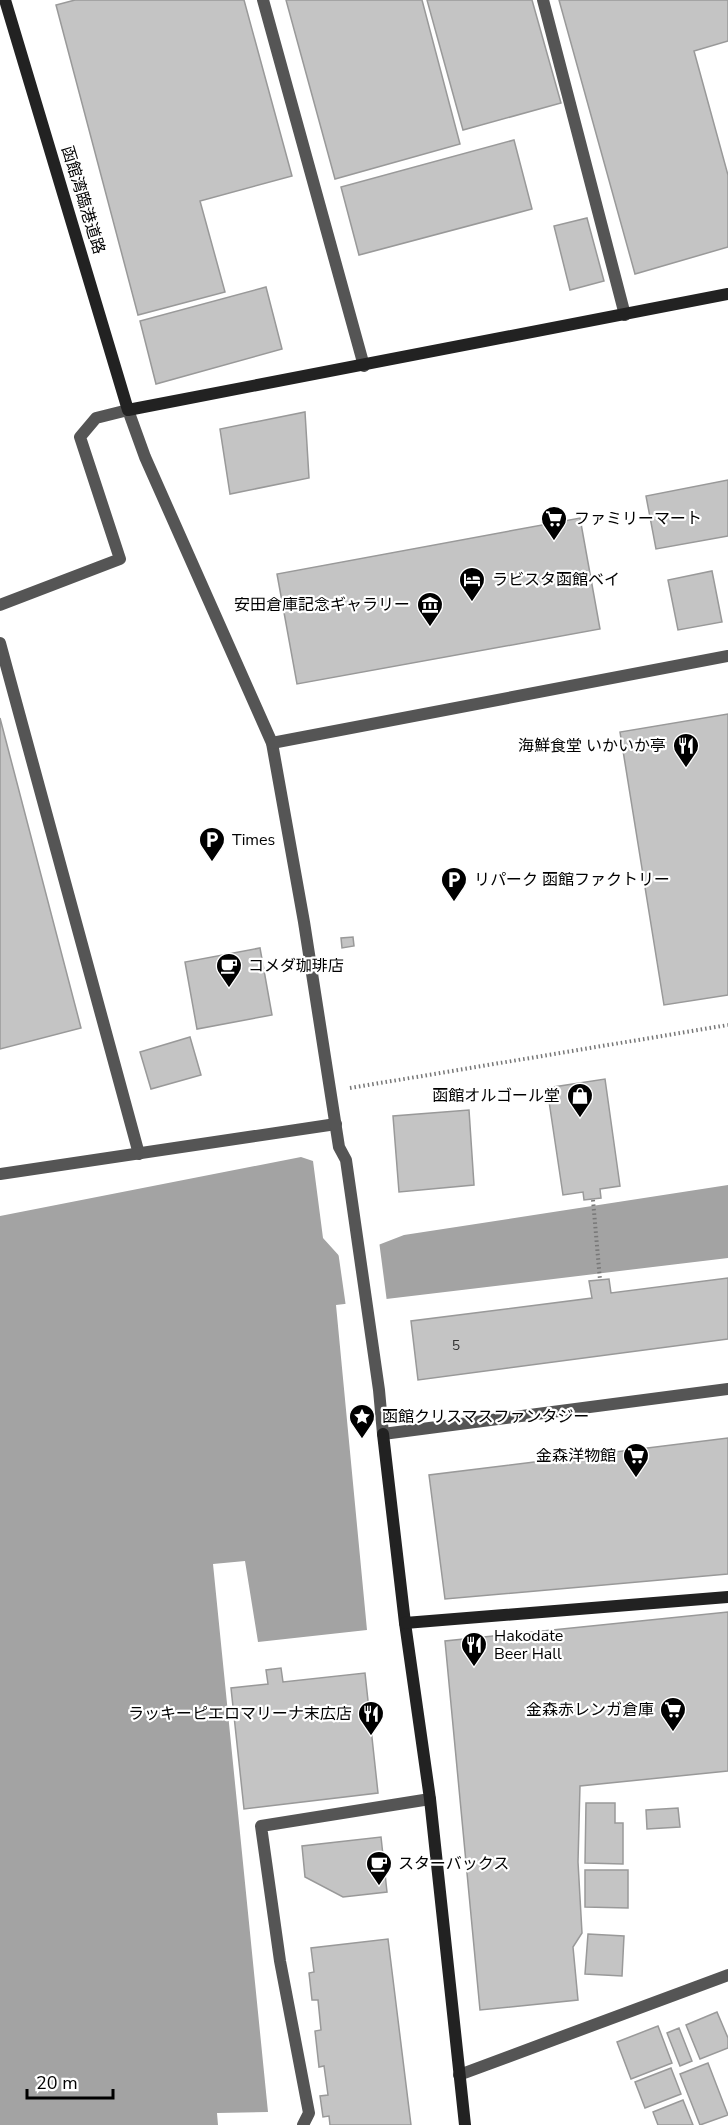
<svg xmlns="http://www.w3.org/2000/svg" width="728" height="2125" font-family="'Nunito Sans','Noto Sans JP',sans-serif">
	<rect width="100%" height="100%" fill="#fff"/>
	<!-- water -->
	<polygon fill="#a3a3a3" points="301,1157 313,1161 323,1238 342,1259 404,1235 728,1185 728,1258 336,1305 367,1630 258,1642 245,1561 213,1564 268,2112 217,2113 218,2125 0,2125 0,1216"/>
	<!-- pier -->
	<polygon fill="#fff" points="379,1241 387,1302 346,1307 338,1251 342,1255"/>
	<!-- building -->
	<g fill="#c4c4c4" stroke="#999" stroke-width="1.5">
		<polygon points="75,0 244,0 292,176 200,201 225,292 138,315 56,5"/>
		<polygon points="286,0 422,0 460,144 335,179"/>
		<polygon points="427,0 532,0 561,103 463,130"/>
		<polygon points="559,0 728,0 728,41 694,51 728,175 728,247 635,274"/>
		<polygon points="514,140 532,209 359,255 341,187"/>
		<polygon points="587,218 604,281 570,290 554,226"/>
		<polygon points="266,287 282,349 156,384 140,321"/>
		<polygon points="305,412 309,478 230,494 220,429"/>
		<polygon points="728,480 728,536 656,549 646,496"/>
		<polygon points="580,518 600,629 297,684 277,574"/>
		<polygon points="712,571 722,622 678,630 668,580"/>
		<polygon points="728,714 728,995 664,1005 620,732"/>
		<polygon points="0,718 81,1028 0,1049"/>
		<polygon points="353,937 354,946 342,948 341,938"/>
		<polygon points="260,948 272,1015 197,1029 185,962"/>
		<polygon points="190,1037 201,1075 151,1089 140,1052"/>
		<polygon points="605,1079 620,1186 600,1189 601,1198 584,1200 583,1192 563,1195 547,1088"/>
		<polygon points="469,1110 474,1185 399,1192 393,1116"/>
		<polygon points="728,1278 728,1339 418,1380 411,1321 592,1298 589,1281 609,1279 611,1293"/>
		<polygon points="728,1438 728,1574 445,1599 429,1475"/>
		<polygon points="728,1612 728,1771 580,1786 578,1862 582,1933 573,1947 578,2000 480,2010 445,1641"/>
		<polygon points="281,1668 283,1682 365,1673 378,1793 244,1809 231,1688 268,1684 266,1670"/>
		<polygon points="586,1803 615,1803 615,1823 623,1823 623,1864 585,1863"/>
		<polygon points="678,1808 680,1827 647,1829 646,1810"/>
		<polygon points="381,1837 387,1892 343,1897 305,1877 302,1846"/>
		<polygon points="585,1870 628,1870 628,1908 585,1907"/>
		<polygon points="588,1934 624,1936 622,1976 585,1974"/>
		<polygon points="388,1939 411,2125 330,2125 329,2116 323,2117 320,2096 328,2095 324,2066 319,2067 315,2031 321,2030 318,2000 312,2000 309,1973 314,1972 311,1948"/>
		<polygon points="717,2012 728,2038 728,2048 700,2059 686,2025"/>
		<polygon points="658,2026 672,2063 631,2079 617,2042"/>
		<polygon points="679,2028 692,2061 680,2066 667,2033"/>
		<polygon points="708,2063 728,2115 700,2125 680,2074"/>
		<polygon points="671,2068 681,2094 645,2108 635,2082"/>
		<polygon points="683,2100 693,2125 658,2125 653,2112"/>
	</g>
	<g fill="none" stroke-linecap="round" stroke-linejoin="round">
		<!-- path -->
		<g stroke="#777" stroke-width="4" stroke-dasharray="1.5 3" stroke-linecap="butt">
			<polyline points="350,1088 728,1025"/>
			<polyline points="593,1200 600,1280"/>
		</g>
		<!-- lane -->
		<g stroke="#555" stroke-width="12">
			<polyline points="543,0 625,315"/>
			<polyline points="0,605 120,559 80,437 96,418 128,410"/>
			<polyline points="0,643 139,1154"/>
			<polyline points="0,1174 336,1124"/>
			<polyline points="303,2125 309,2113 280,1961 261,1826 430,1799"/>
		</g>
		<!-- street -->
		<g stroke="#555" stroke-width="12">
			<polyline points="263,0 364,366"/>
			<polyline points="128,410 145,457 272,743 304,922 339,1147 346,1160 379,1390 383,1434 728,1389"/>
			<polyline points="272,743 728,656"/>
			<polyline points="459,2075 728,1975"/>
		</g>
		<!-- secondary -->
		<g stroke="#222" stroke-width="12">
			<polyline points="5,0 128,410 728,294"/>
			<polyline points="383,1434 405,1623 430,1799 465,2125"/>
			<polyline points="405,1623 728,1597"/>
		</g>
	</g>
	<!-- icons -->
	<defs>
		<symbol id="supermarket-pin" viewBox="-11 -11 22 30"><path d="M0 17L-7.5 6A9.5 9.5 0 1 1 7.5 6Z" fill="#000" stroke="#fff"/><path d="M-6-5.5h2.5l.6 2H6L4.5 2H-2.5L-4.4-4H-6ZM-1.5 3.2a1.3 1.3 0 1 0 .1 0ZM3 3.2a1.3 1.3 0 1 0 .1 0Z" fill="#fff"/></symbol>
		<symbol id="hotel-pin" viewBox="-11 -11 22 30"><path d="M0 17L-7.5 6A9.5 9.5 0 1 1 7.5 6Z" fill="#000" stroke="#fff"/><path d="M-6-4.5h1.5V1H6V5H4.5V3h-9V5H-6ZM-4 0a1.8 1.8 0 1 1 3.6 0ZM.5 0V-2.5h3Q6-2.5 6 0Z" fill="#fff"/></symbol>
		<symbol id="museum-pin" viewBox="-11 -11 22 30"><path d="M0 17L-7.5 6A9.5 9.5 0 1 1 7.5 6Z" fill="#000" stroke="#fff"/><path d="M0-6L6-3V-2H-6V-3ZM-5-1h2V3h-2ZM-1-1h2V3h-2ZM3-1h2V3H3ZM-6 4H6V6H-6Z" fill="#fff"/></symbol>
		<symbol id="restaurant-pin" viewBox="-11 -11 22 30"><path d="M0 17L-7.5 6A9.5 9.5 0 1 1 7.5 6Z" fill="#000" stroke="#fff"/><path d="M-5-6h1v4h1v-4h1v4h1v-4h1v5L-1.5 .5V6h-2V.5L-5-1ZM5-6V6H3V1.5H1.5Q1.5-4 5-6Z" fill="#fff"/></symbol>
		<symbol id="parking-pin" viewBox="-11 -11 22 30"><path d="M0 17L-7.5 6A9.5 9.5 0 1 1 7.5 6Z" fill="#000" stroke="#fff"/><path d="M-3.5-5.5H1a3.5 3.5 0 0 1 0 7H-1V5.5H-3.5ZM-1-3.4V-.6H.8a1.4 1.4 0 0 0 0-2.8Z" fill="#fff"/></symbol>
		<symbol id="cafe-pin" viewBox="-11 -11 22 30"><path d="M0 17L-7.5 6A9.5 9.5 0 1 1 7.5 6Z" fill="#000" stroke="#fff"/><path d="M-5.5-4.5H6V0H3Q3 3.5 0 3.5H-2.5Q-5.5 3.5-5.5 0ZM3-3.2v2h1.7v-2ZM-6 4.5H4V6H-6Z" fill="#fff"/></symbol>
		<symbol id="shop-pin" viewBox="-11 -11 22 30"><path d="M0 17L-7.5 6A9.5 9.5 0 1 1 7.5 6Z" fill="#000" stroke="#fff"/><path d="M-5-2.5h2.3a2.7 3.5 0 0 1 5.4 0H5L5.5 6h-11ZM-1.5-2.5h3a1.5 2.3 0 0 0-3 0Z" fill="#fff"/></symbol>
		<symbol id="sight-pin" viewBox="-11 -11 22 30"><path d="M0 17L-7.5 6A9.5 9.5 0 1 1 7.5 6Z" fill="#000" stroke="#fff"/><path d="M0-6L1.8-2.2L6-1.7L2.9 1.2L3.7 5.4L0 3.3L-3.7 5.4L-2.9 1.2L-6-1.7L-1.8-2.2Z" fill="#fff"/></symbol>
	</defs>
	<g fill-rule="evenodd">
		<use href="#supermarket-pin" x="539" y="504" width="30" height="40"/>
		<use href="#hotel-pin" x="457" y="565" width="30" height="40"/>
		<use href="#museum-pin" x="415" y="590" width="30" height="40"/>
		<use href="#restaurant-pin" x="671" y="731" width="30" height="40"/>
		<use href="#parking-pin" x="197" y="825" width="30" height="40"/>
		<use href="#parking-pin" x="439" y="865" width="30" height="40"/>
		<use href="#cafe-pin" x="214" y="951" width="30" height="40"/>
		<use href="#shop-pin" x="565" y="1081" width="30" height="40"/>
		<use href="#sight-pin" x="347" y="1402" width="30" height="40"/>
		<use href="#supermarket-pin" x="621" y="1441" width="30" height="40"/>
		<use href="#restaurant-pin" x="459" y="1630" width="30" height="40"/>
		<use href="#supermarket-pin" x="658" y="1695" width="30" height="40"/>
		<use href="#restaurant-pin" x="356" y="1699" width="30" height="40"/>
		<use href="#cafe-pin" x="364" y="1849" width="30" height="40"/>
	</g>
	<g text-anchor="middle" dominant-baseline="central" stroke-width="4.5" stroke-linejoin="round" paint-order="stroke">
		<!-- number labels -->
		<g font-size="14" fill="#313131">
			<text x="456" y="1345">5</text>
		</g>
		<!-- street labels -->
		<g font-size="16" fill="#000" stroke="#fff">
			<text transform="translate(83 200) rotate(73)">函館湾臨港道路</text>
		</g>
		<!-- poi labels -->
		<g font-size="16" fill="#000" stroke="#fff" text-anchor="start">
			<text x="574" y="519">ファミリーマート</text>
			<text x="492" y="580">ラビスタ函館ベイ</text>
			<text x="410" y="605" text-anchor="end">安田倉庫記念ギャラリー</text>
			<text x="666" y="746" text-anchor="end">海鮮食堂 いかいか亭</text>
			<text x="232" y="840">Times</text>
			<text x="474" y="880">リパーク 函館ファクトリー</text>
			<text x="248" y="966">コメダ珈琲店</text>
			<text x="560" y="1096" text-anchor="end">函館オルゴール堂</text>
			<text x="382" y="1417">函館クリスマスファンタジー</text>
			<text x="616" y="1456" text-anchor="end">金森洋物館</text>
			<text x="494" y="1636">Hakodate<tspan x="494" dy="18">Beer Hall</tspan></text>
			<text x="654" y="1710" text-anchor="end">金森赤レンガ倉庫</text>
			<text x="352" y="1714" text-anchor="end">ラッキーピエロマリーナ末広店</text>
			<text x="398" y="1864">スターバックス</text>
		</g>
	</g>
	<!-- scale -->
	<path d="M27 2089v9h86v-9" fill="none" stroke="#000000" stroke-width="3"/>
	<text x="36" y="2089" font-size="18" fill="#000000" stroke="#ffffff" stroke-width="4.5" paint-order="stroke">20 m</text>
</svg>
